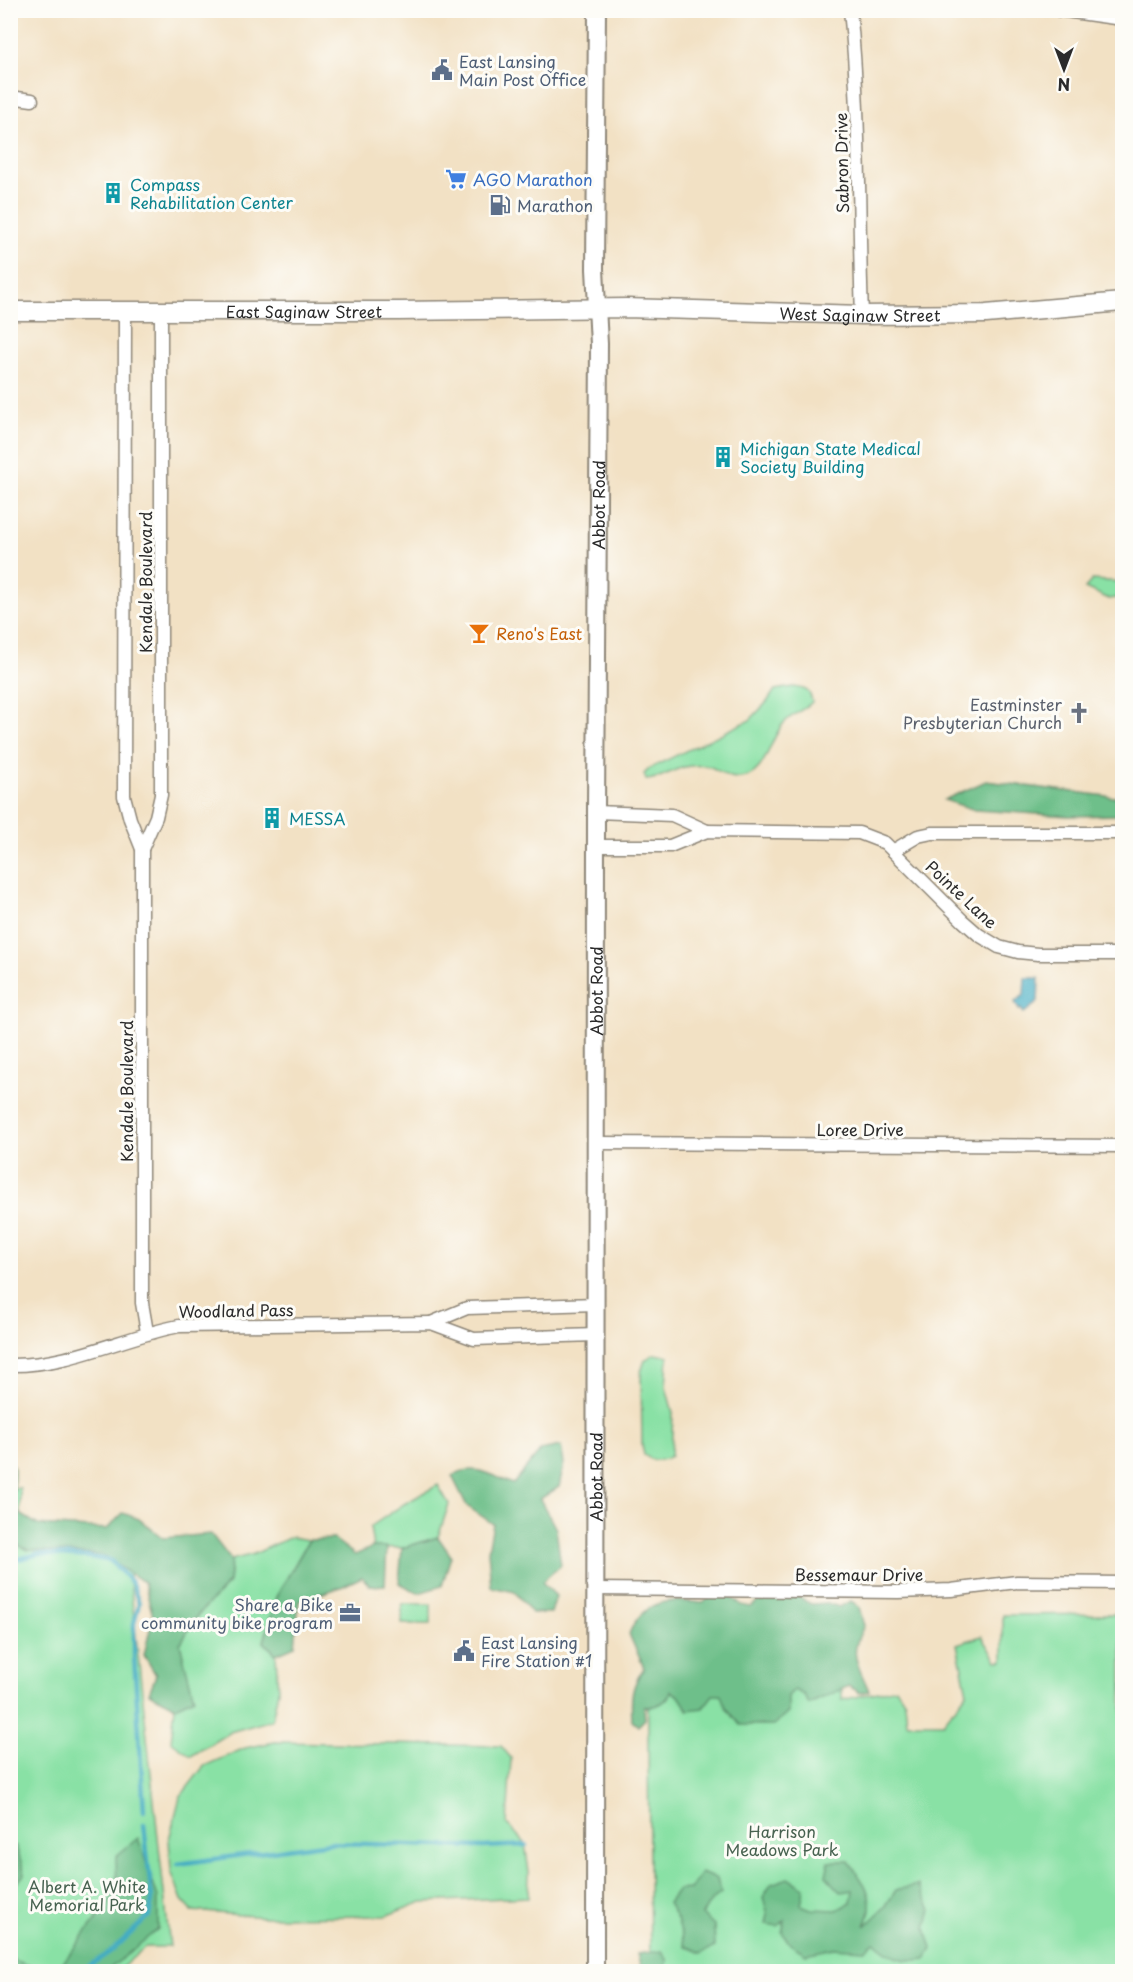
<svg xmlns="http://www.w3.org/2000/svg" width="1133" height="1982" font-family="'Playpen Sans',sans-serif">
	<rect width="100%" height="100%" fill="#fdfcf7"/>
	<filter id="ink" filterUnits="userSpaceOnUse"><feTurbulence type="fractalNoise" baseFrequency=".0167" numOctaves="2"/><feDisplacementMap in="SourceGraphic" scale="12" xChannelSelector="R" yChannelSelector="G"/><feConvolveMatrix kernelMatrix="1 2 1 2 8 2 1 2 1" color-interpolation-filters="sRGB"/></filter>
	<filter id="wash" filterUnits="userSpaceOnUse"><feTurbulence type="fractalNoise" baseFrequency=".008" numOctaves="4" result="noise"/><feDisplacementMap in="SourceGraphic" scale="24" xChannelSelector="R" yChannelSelector="G"/><feGaussianBlur stdDeviation="1.35" result="paint"/><feColorMatrix in="noise" values="0 0 0 0 0 0 0 0 0 0 0 0 0 0 0 0 0 1.4 0 .05"/><feComposite in="paint" operator="in"/></filter>
	<g filter="url(#wash)">
		<rect width="100%" height="100%" fill="#f2e1c4"/>
		<!-- green -->
		<g fill="#89e1a5" stroke="#5a8668" stroke-width="1.5">
			<polygon points="1092,580 1122,582 1122,597 1109,599 1085,588"/>
			<path d="M 793,687 C 805,689 810,689 812,702 C 804,710 790,715 783,724 C 768,742 766,778 738,778 C 726,778 722,772 713,768 C 707,765 696,765 690,766 C 674,768 660,780 646,780 L 644,774 L 650,768 L 750,720 L 767,702 L 775,690 Z"/>
			<path d="M 654,1354 L 668,1356 L 666,1387 L 673,1413 L 671,1456 C 662,1462 652,1461 644,1455 L 642,1445 L 641,1372 L 645,1360 Z"/>
			<polygon points="438,1485 449,1504 438,1537 402,1548 373,1547 370,1527 404,1504"/>
			<polygon points="11,1488 20,1488 20,1545 126,1545 170,1947 145,1947 118,1971 11,1971"/>
			<polygon points="291,1537 309,1540 276,1597 264,1642 276,1654 278,1691 272,1720 230,1732 191,1756 171,1741 175,1707 193,1698 180,1644 197,1616 229,1583 231,1560 254,1554"/>
			<rect x="402" y="1604" width="29" height="20"/>
			<polygon points="1122,1614 1122,1971 650,1971 647,1617 841,1615 842,1700 896,1688 905,1702 907,1723 943,1723 967,1693 957,1644 982,1636 997,1661 1003,1661 1003,1615"/>
			<polygon points="275,1742 501,1746 511,1758 507,1824 525,1843 529,1873 528,1897 422,1902 385,1916 266,1917 192,1911 182,1900 171,1871 169,1839 180,1797 204,1766 245,1748"/>
		</g>
		<!-- forest -->
		<g fill="#6ebf8a" stroke="#4c755a" stroke-width="1.5">
			<polygon points="986,781 1122,798 1122,815 1069,816 975,810 944,800"/>
			<path d="M 561,1446 L 564,1463 L 559,1487 L 540,1499 L 556,1529 L 561,1565 L 542,1582 L 556,1596 L 551,1613 L 532,1613 L 515,1592 L 491,1587 L 488,1551 L 493,1524 L 467,1506 L 452,1476 C 473,1462 493,1476 513,1484 L 541,1450 Z"/>
			<polygon points="10,1461 14,1469 14,1510 38,1525 107,1529 123,1513 139,1519 163,1538 211,1534 231,1560 229,1582 197,1616 180,1644 194,1698 175,1707 149,1693 156,1675 144,1655 153,1616 144,1582 101,1555 28,1550 11,1542"/>
			<polygon points="438,1537 451,1556 442,1586 419,1593 399,1583 402,1548"/>
			<polygon points="334,1539 355,1555 373,1547 387,1547 385,1585 370,1586 362,1577 341,1587 299,1601 295,1646 276,1654 264,1642 276,1597 309,1540"/>
			<path d="M 710,1596 L 731,1597 L 741,1605 L 751,1607 L 757,1602 L 778,1597 L 798,1597 L 811,1604 L 827,1603 L 839,1607 L 851,1601 L 859,1607 L 864,1626 C 848,1655 857,1662 869,1691 L 860,1693 L 849,1686 L 809,1704 L 804,1695 L 794,1690 L 788,1696 L 788,1713 L 774,1725 L 740,1725 L 725,1706 L 721,1695 L 713,1695 L 703,1708 L 688,1710 L 679,1696 L 671,1691 C 667,1704 656,1707 644,1707 L 645,1719 L 638,1726 L 632,1721 C 631,1698 630,1688 644,1668 L 629,1634 C 644,1598 669,1599 702,1603 Z"/>
			<polygon points="138,1838 158,1897 158,1929 107,1971 11,1971 11,1959 45,1971 62,1964 117,1892 116,1856"/>
			<polygon points="11,1844 16,1846 25,1874 11,1888"/>
			<path d="M 829,1861 L 849,1861 C 859,1877 871,1888 870,1908 C 870,1914 867,1921 865,1926 L 885,1907 L 896,1890 L 918,1885 L 931,1909 L 926,1928 L 932,1949 L 926,1959 C 901,1962 893,1959 874,1942 L 865,1950 L 834,1948 L 806,1954 L 790,1944 L 782,1932 L 785,1920 L 778,1926 L 766,1924 L 768,1914 L 763,1898 L 771,1884 L 788,1878 L 804,1888 L 801,1905 L 811,1909 L 837,1910 L 851,1902 L 853,1890 L 841,1892 L 826,1876 Z"/>
			<polygon points="701,1873 717,1879 721,1893 711,1901 702,1915 714,1926 715,1947 701,1953 685,1946 677,1919 668,1903 678,1890 690,1889"/>
			<polygon points="662,1951 668,1961 663,1971 642,1971 637,1954"/>
		</g>
		<!-- water -->
		<polygon fill="#43acc3" stroke="#376c77" stroke-width="1.5" points="1025,978 1039,978 1038,1002 1024,1013 1021,1009 1019,1010 1015,1002 1024,995"/>
		<g fill="none" stroke-linecap="round" stroke-linejoin="round">
			<!-- stream -->
			<g stroke="#43acc3" stroke-width="4.5">
				<polyline points="10,1557 19,1559 39,1554 90,1557 111,1561 132,1583 139,1603 134,1624 134,1657 144,1811"/>
				<polyline points="178,1864 330,1843 483,1847 526,1845"/>
				<polyline points="81,1972 114,1949 149,1916 152,1900 144,1824"/>
			</g>
		</g>
	</g>
	<g filter="url(#ink)">
		<g fill="none" stroke-linecap="round" stroke-linejoin="round">
			<defs>
				<g id="street">
					<path d="M 850,10 C 861,112 858,214 862,315"/>
					<polyline points="1058,10 1122,19"/>
					<polyline points="10,97 32,100"/>
					<polyline points="125,312 124,796 130,819 142,849 142,1303 147,1332"/>
					<polyline points="596,812 672,815 707,831"/>
					<polyline points="596,846 670,846 707,831 859,833 885,843 963,921 979,935 999,947 1018,952 1038,954 1122,954"/>
					<polyline points="142,849 156,817 161,795 161,312"/>
					<polyline points="893,851 918,836 932,833 1122,833"/>
					<polyline points="597,1143 1122,1146"/>
					<polyline points="431,1323 467,1308 596,1304"/>
					<path d="M 10,1365 C 70,1366 122,1337 179,1326 L 431,1323 L 474,1339 L 596,1335"/>
					<polyline points="595,1589 898,1592 951,1590 1017,1582 1122,1583"/>
				</g>
				<g id="secondary">
					<path id="s1" d="M 595,1972 L 596,812 L 599,344 L 595,269 L 597,10"/>
				</g>
				<g id="primary">
					<path id="s2" d="M 10,311 L 399,311 L 626,308 L 862,315 L 986,314 L 1122,302"/>
				</g>
			</defs>
			<!-- street casing -->
			<use href="#street" stroke="#8e8678" stroke-width="15"/>
			<!-- secondary casing -->
			<use href="#secondary" stroke="#8e8678" stroke-width="20"/>
			<!-- primary casing -->
			<use href="#primary" stroke="#8e8678" stroke-width="21"/>
			<!-- street -->
			<use href="#street" stroke="#fff" stroke-width="12"/>
			<!-- secondary -->
			<use href="#secondary" stroke="#fff" stroke-width="16"/>
			<!-- primary -->
			<use href="#primary" stroke="#fff" stroke-width="18"/>
		</g>
	</g>
	<!-- icons -->
	<defs>
		<symbol id="civic-bare" viewBox="-9 -9 18 18"><path d="M-.6-6.5H3V-4.5H.6V-3L4-1V1h2V6H-6V1h2V-1L-.6-3ZM-1.2 2.5V6h2.4V2.5Z" fill="#5c6f8a" stroke="#fdfcf7" stroke-width="2.5" paint-order="stroke"/></symbol>
		<symbol id="supermarket-bare" viewBox="-9 -9 18 18"><path d="M-6-5.5h2.5l.6 2H6L4.5 2H-2.5L-4.4-4H-6ZM-1.5 3.2a1.3 1.3 0 1 0 .1 0ZM3 3.2a1.3 1.3 0 1 0 .1 0Z" fill="#3f7fe0" stroke="#fdfcf7" stroke-width="2.5" paint-order="stroke"/></symbol>
		<symbol id="building-bare" viewBox="-9 -9 18 18"><path d="M-4-6H4V6H1V3H-1V6H-4ZM-2.5-4.3h1.7v1.8h-1.7ZM.8-4.3h1.7v1.8H.8ZM-2.5-1h1.7V.8h-1.7ZM.8-1h1.7V.8H.8Z" fill="#0f9aa8" stroke="#fdfcf7" stroke-width="2.5" paint-order="stroke"/></symbol>
		<symbol id="fuel-bare" viewBox="-9 -9 18 18"><path d="M-5.5-6h7V0h2V4h1.3V-2.5L3-4.5l.8-.8L6-3V5H2.5V1h-1V6h-7ZM-4.2-4.7v3.2H.2V-4.7Z" fill="#5c6f8a" stroke="#fdfcf7" stroke-width="2.5" paint-order="stroke"/></symbol>
		<symbol id="bar-bare" viewBox="-9 -9 18 18"><path d="M-6-5H6L.8 .8V4.5H3.5V6h-7V4.5H-.8V.8Z" fill="#e8710a" stroke="#fdfcf7" stroke-width="2.5" paint-order="stroke"/></symbol>
		<symbol id="church-bare" viewBox="-9 -9 18 18"><path d="M-1.2-6h2.4v3.5h3.3v2.4h-3.3V6h-2.4V-.1h-3.3v-2.4h3.3Z" fill="#6b7280" stroke="#fdfcf7" stroke-width="2.5" paint-order="stroke"/></symbol>
		<symbol id="office-bare" viewBox="-9 -9 18 18"><path d="M-6-3h4V-5.5h4V-3h4V5H-6ZM-1-4.5V-3h2v-1.5ZM-6 0V1H6V0Z" fill="#5c6f8a" stroke="#fdfcf7" stroke-width="2.5" paint-order="stroke"/></symbol>
	</defs>
	<g fill-rule="evenodd">
		<use href="#civic-bare" x="427" y="55" width="30" height="30"/>
		<use href="#supermarket-bare" x="441" y="164" width="30" height="30"/>
		<use href="#building-bare" x="98" y="178" width="30" height="30"/>
		<use href="#fuel-bare" x="485" y="190" width="30" height="30"/>
		<use href="#building-bare" x="708" y="442" width="30" height="30"/>
		<use href="#bar-bare" x="464" y="618" width="30" height="30"/>
		<use href="#church-bare" x="1064" y="698" width="30" height="30"/>
		<use href="#building-bare" x="257" y="803" width="30" height="30"/>
		<use href="#office-bare" x="335" y="1598" width="30" height="30"/>
		<use href="#civic-bare" x="449" y="1636" width="30" height="30"/>
	</g>
	<g text-anchor="middle" dominant-baseline="central" stroke-width="6" stroke-linejoin="round" paint-order="stroke">
		<!-- service labels -->
		<g font-size="16" fill="#4e5e75" stroke="#fdfcf7" text-anchor="start">
			<text x="459" y="61">East Lansing<tspan x="459" dy="18">Main Post Office</tspan></text>
			<text x="517" y="205">Marathon</text>
			<text x="333" y="1604" text-anchor="end">Share a Bike<tspan x="333" dy="18">community bike program</tspan></text>
			<text x="481" y="1642">East Lansing<tspan x="481" dy="18">Fire Station #1</tspan></text>
		</g>
		<!-- street labels -->
		<g font-size="16" fill="#2b2b2b" stroke="#fdfcf7">
			<text transform="translate(841 163) rotate(-91)">Sabron Drive</text>
			<text stroke="none"><textPath href="#s2" startOffset="294">East Saginaw Street</textPath></text>
			<text stroke="none"><textPath href="#s2" startOffset="850">West Saginaw Street</textPath></text>
			<text stroke="none"><textPath href="#s1" startOffset="1467">Abbot Road</textPath></text>
			<text transform="translate(145 582) rotate(-90)">Kendale Boulevard</text>
			<text transform="translate(962 894) rotate(43)">Pointe Lane</text>
			<text stroke="none"><textPath href="#s1" startOffset="981">Abbot Road</textPath></text>
			<text transform="translate(126 1091) rotate(-90)">Kendale Boulevard</text>
			<text x="860" y="1129">Loree Drive</text>
			<text transform="translate(236 1310) rotate(-1)">Woodland Pass</text>
			<text stroke="none"><textPath href="#s1" startOffset="495">Abbot Road</textPath></text>
			<text x="859" y="1574">Bessemaur Drive</text>
		</g>
		<!-- shop labels -->
		<g font-size="16" fill="#366cbe" stroke="#fdfcf7" text-anchor="start">
			<text x="473" y="179">AGO Marathon</text>
		</g>
		<!-- culture labels -->
		<g font-size="16" fill="#0d838f" stroke="#fdfcf7" text-anchor="start">
			<text x="130" y="184">Compass<tspan x="130" dy="18">Rehabilitation Center</tspan></text>
			<text x="740" y="448">Michigan State Medical<tspan x="740" dy="18">Society Building</tspan></text>
			<text x="289" y="818">MESSA</text>
		</g>
		<!-- food labels -->
		<g font-size="16" fill="#c56008" stroke="#fdfcf7" text-anchor="start">
			<text x="496" y="633">Reno's East</text>
		</g>
		<!-- worship labels -->
		<g font-size="16" fill="#5b616d" stroke="#fdfcf7" text-anchor="end">
			<text x="1062" y="704">Eastminster<tspan x="1062" dy="18">Presbyterian Church</tspan></text>
		</g>
		<!-- park labels -->
		<g font-size="16" fill="#476250" stroke="#fdfcf7">
			<text x="782" y="1831">Harrison<tspan x="782" dy="18">Meadows Park</tspan></text>
			<text x="87" y="1886">Albert A. White<tspan x="87" dy="18">Memorial Park</tspan></text>
		</g>
	</g>
	<!-- margin -->
	<rect width="1133" height="1982" fill="none" stroke="#fdfcf7" stroke-width="36"/>
	<!-- north arrow -->
	<g transform="translate(1064 69) rotate(180)" stroke="#fdfcf7" stroke-width="4.5" paint-order="stroke">
	<path d="M0-4.5L10 22L0 15L-10 22Z" fill="#2b2b2b"/>
	<text y="-9" font-size="16" font-weight="bold" text-anchor="middle" fill="#2b2b2b">N</text>
	</g>
</svg>
